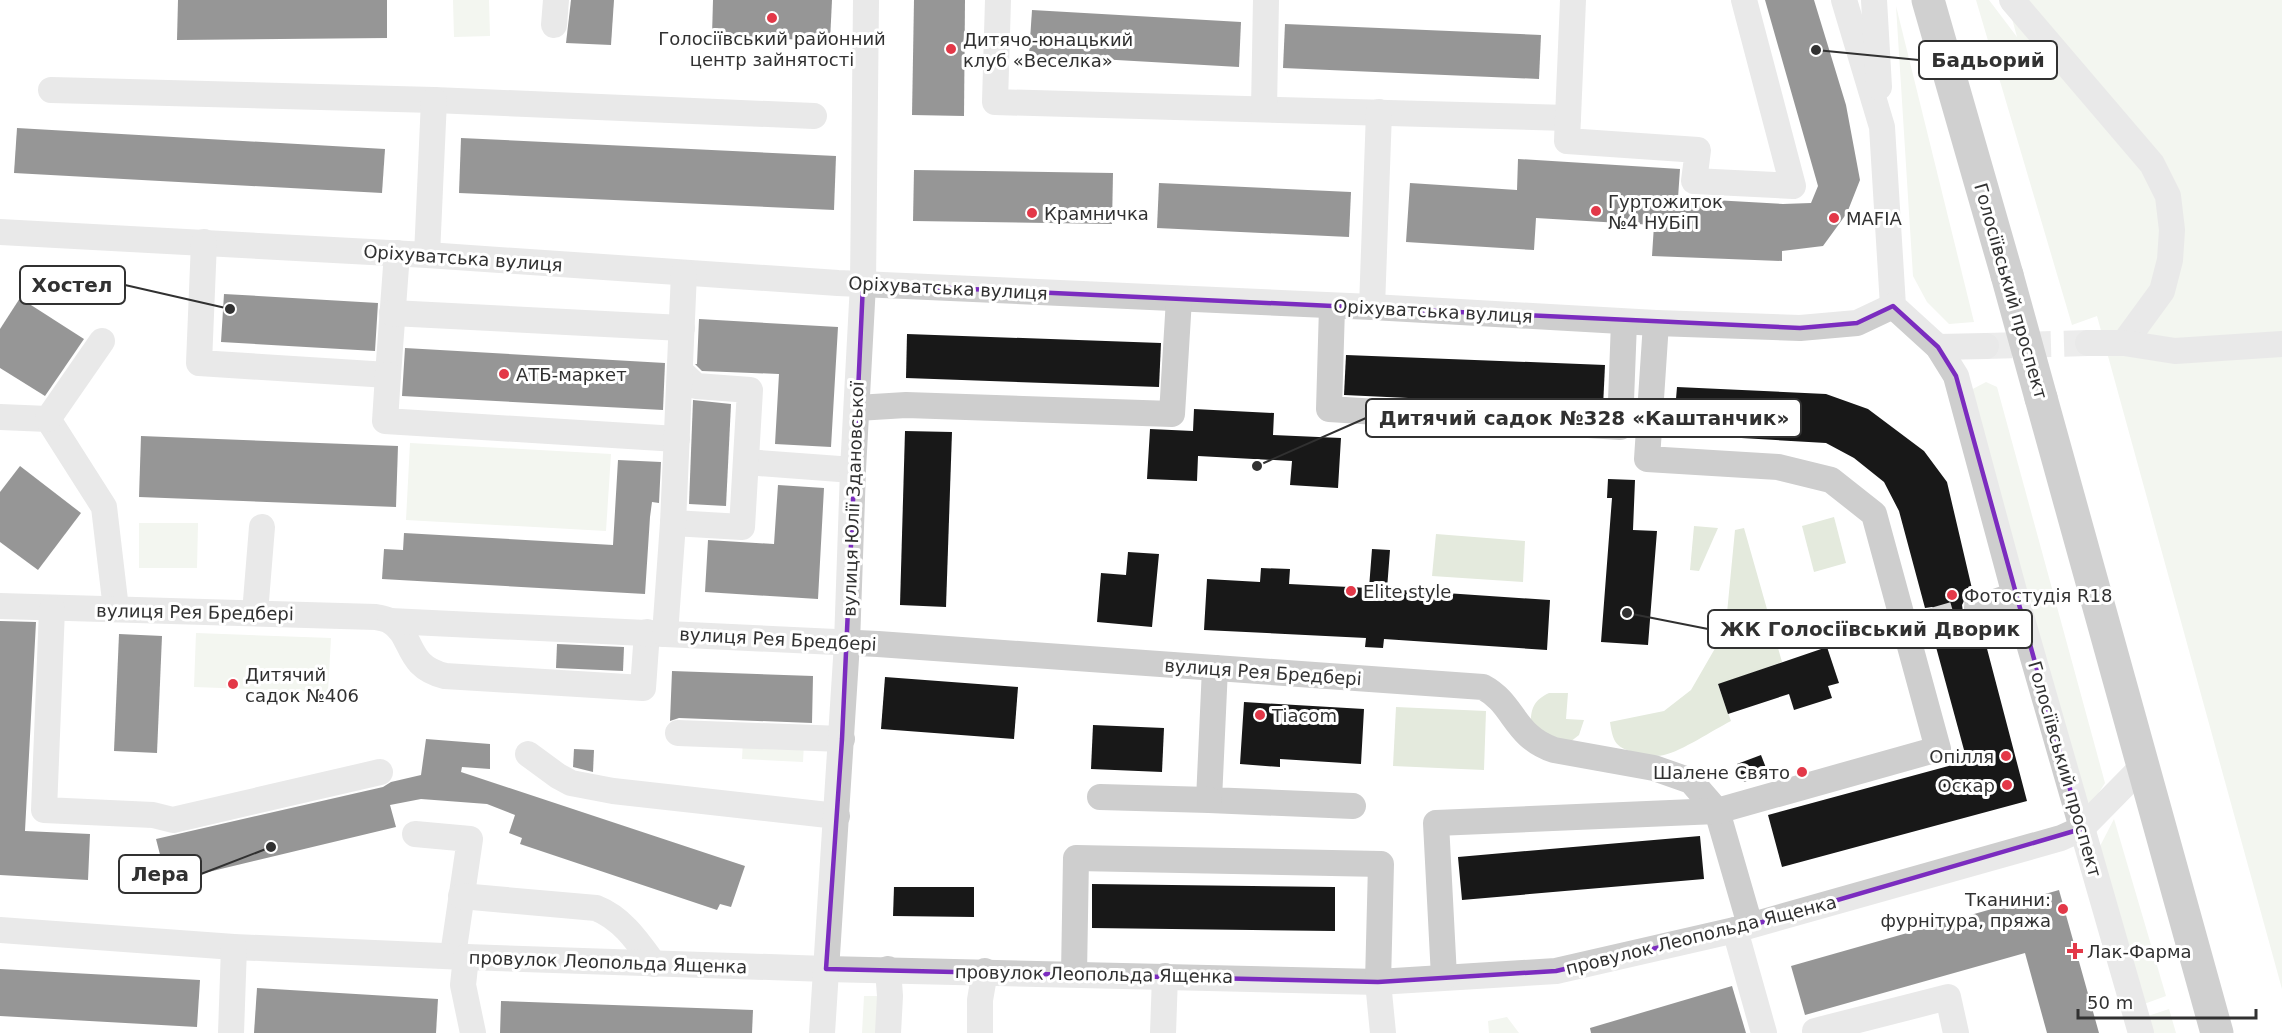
<svg xmlns="http://www.w3.org/2000/svg" width="2282" height="1033" font-family="'DejaVu Sans',sans-serif">
	<rect width="100%" height="100%" fill="#fff"/>
	<!-- green -->
	<g fill="#e4eadd">
		<polygon points="453,0 489,0 490,36 454,37"/>
		<polygon points="1976,0 1989,0 2017,37 2007,0 2282,0 2282,989 2097,316 2072,325"/>
		<polygon points="1896,6 1974,322 1949,324 1927,302 1913,276"/>
		<polygon points="1986,382 1997,387 2105,783 2087,811 1969,391"/>
		<polygon points="410,443 611,454 606,531 406,520"/>
		<polygon points="1834,517 1846,563 1814,572 1802,526"/>
		<polygon points="139,523 198,523 197,568 139,568"/>
		<polygon points="1694,526 1718,528 1699,571 1690,570"/>
		<path d="M 1744,528 L 1782,662 L 1718,685 L 1731,721 C 1713,730 1682,751 1664,755 C 1655,757 1646,755 1637,753 C 1616,748 1613,743 1610,722 L 1664,711 L 1691,690 L 1721,638 L 1727,613 L 1735,530 Z"/>
		<polygon points="1436,534 1525,541 1523,582 1432,576"/>
		<polygon points="196,633 331,638 328,692 194,687"/>
		<path d="M 1549,693 L 1568,693 L 1566,719 L 1584,720 L 1579,735 L 1570,742 L 1556,740 L 1531,726 C 1530,709 1534,700 1549,693 Z"/>
		<polygon points="1396,707 1486,711 1484,770 1393,766"/>
		<polygon points="743,740 804,743 803,762 742,759"/>
		<polygon points="2114,819 2166,996 2144,1004 2097,852"/>
		<polygon points="864,996 881,996 880,1033 862,1033"/>
		<polygon points="2169,1009 2176,1033 2149,1033 2145,1017"/>
		<polygon points="1507,1017 1519,1033 1489,1033 1488,1021"/>
	</g>
	<!-- building -->
	<g fill="#181818">
		<polygon points="178,0 387,0 387,38 177,40"/>
		<polygon points="571,0 614,0 611,45 566,43"/>
		<polygon points="713,0 832,0 830,41 712,36"/>
		<polygon points="914,0 965,0 964,116 912,115"/>
		<polygon points="1765,0 1814,0 1846,105 1860,180 1847,213 1823,246 1782,251 1782,261 1652,256 1654,225 1536,218 1534,250 1406,242 1410,183 1517,190 1518,159 1680,169 1678,198 1783,204 1811,203 1818,186"/>
		<polygon points="1032,10 1241,22 1239,67 1029,55"/>
		<polygon points="1285,24 1541,35 1539,79 1283,68"/>
		<polygon points="17,128 385,149 382,193 14,173"/>
		<polygon points="461,138 836,156 834,210 459,193"/>
		<polygon points="914,170 1113,173 1112,224 913,221"/>
		<polygon points="1159,183 1351,192 1349,237 1157,228"/>
		<polygon points="224,294 378,303 375,351 221,342"/>
		<polygon points="20,298 84,339 45,396 0,368 0,329"/>
		<polygon points="699,319 838,327 831,447 775,444 779,374 702,371 695,364 697,364"/>
		<polygon points="907,334 1161,343 1159,387 906,378"/>
		<polygon points="405,348 665,363 663,410 402,396"/>
		<polygon points="1346,355 1605,365 1603,407 1344,395"/>
		<polygon points="1677,387 1826,394 1868,409 1924,451 1947,482 1973,593 1965,599 1962,605 1963,612 1968,620 1974,623 1980,622 2027,801 1782,867 1768,815 1967,761 1933,636 1940,632 1943,626 1943,618 1939,611 1932,607 1925,608 1899,511 1884,482 1854,458 1826,443 1673,434"/>
		<polygon points="693,400 731,404 726,506 689,504"/>
		<polygon points="1194,409 1274,413 1273,435 1341,438 1338,488 1290,485 1292,461 1198,456 1197,481 1147,479 1150,429 1193,431"/>
		<polygon points="905,431 952,432 946,607 900,605"/>
		<polygon points="141,436 398,446 396,507 139,497"/>
		<polygon points="618,460 661,462 659,503 652,502 650,517 645,594 382,579 384,549 403,550 404,533 613,545"/>
		<polygon points="20,466 81,513 38,570 0,542 0,492"/>
		<polygon points="1608,479 1635,480 1633,530 1657,531 1648,645 1601,642 1612,498 1607,498"/>
		<polygon points="778,485 824,488 818,599 705,592 708,540 774,544"/>
		<polygon points="1372,549 1390,550 1387,589 1550,600 1547,650 1384,639 1383,648 1365,647 1366,638 1204,630 1207,579 1260,582 1261,568 1290,569 1289,584 1369,588"/>
		<polygon points="1128,552 1159,554 1152,627 1097,622 1101,573 1126,575"/>
		<polygon points="0,621 36,622 25,831 90,834 88,880 0,875"/>
		<polygon points="119,634 162,636 157,753 114,751"/>
		<polygon points="557,644 624,647 623,671 556,668"/>
		<polygon points="1827,647 1839,683 1828,686 1832,698 1794,710 1789,694 1728,714 1718,684"/>
		<polygon points="672,671 813,676 812,723 679,718 670,721"/>
		<polygon points="885,677 1018,687 1014,739 881,729"/>
		<polygon points="1244,702 1364,709 1361,764 1280,759 1280,767 1240,764"/>
		<polygon points="1093,725 1164,728 1162,772 1091,769"/>
		<polygon points="426,739 490,744 490,769 462,767 461,772 745,866 731,907 720,904 717,910 520,844 522,838 509,833 515,815 487,804 421,799 390,805 396,827 167,882 156,839 383,787 391,782 421,775"/>
		<polygon points="574,749 594,750 593,772 573,767"/>
		<polygon points="1761,755 1768,773 1744,782 1737,764"/>
		<polygon points="1700,836 1704,879 1462,900 1458,857"/>
		<polygon points="1092,884 1335,887 1335,931 1092,928"/>
		<polygon points="894,887 974,887 974,917 893,916"/>
		<polygon points="2059,890 2099,1033 2047,1033 2025,953 1805,1015 1791,966"/>
		<polygon points="0,969 200,980 197,1027 0,1016"/>
		<polygon points="1732,986 1746,1033 1591,1033 1590,1028"/>
		<polygon points="257,988 438,999 436,1033 254,1033"/>
		<polygon points="501,1001 753,1010 752,1033 500,1033"/>
	</g>
	<g fill="none" stroke-linecap="round" stroke-linejoin="round">
		<!-- minor-tunnel -->
		<g stroke="#d6d6d6" stroke-width="26" stroke-dasharray="26 13" stroke-linecap="butt">
			<polyline points="1986,346 2088,343"/>
			<polyline points="1929,622 1977,608"/>
		</g>
		<!-- minor -->
		<g stroke="#cecece" stroke-width="26">
			<polyline points="998,0 995,102 1568,118"/>
			<polyline points="1573,0 1567,141 1698,150 1694,181 1793,186 1744,0"/>
			<polyline points="1844,0 1882,127 1893,306 1938,347 1956,376 2015,595 2141,1033"/>
			<polyline points="1874,0 1879,87"/>
			<polyline points="2012,0 2152,164 2168,196 2172,230 2170,260 2162,291 2124,343"/>
			<polyline points="554,25 556,0"/>
			<polyline points="51,90 434,100 814,116"/>
			<polyline points="1264,109 1266,0"/>
			<polyline points="0,232 427,255 838,283 1372,307 1656,323 1800,328 1857,323 1893,306"/>
			<polyline points="204,242 199,363 388,375 397,253"/>
			<polyline points="427,255 434,100"/>
			<polyline points="1332,307 1329,409 1620,427 1624,322"/>
			<polyline points="1372,307 1379,112"/>
			<polyline points="392,313 682,328"/>
			<polyline points="2088,343 2124,343 2175,351 2282,344"/>
			<polyline points="1938,347 1986,346"/>
			<polyline points="388,375 385,421 677,439"/>
			<polyline points="857,408 906,405 1172,414 1179,299"/>
			<polyline points="0,417 48,419 104,507 116,609"/>
			<polyline points="48,419 102,341"/>
			<polyline points="746,462 853,470"/>
			<polyline points="673,523 742,527 750,390 696,386 680,371"/>
			<path d="M 0,606 L 376,617 C 380,618 387,619 390,621 C 415,636 404,666 445,676 L 643,688 L 647,632"/>
			<polyline points="1977,608 2015,595"/>
			<polyline points="52,609 44,810 153,815 173,820 380,772"/>
			<polyline points="255,613 262,527"/>
			<path d="M 390,621 L 878,644 L 1483,687 C 1515,704 1513,736 1554,750 L 1654,768 L 1691,781 L 1717,811 L 1750,925"/>
			<polyline points="1907,629 1929,622"/>
			<polyline points="665,634 673,523 684,273"/>
			<polyline points="1215,668 1209,800 1353,806"/>
			<polyline points="678,733 842,739"/>
			<polyline points="528,754 558,776 571,783 613,791 837,816"/>
			<polyline points="1100,797 1209,800"/>
			<polyline points="415,834 470,839 453,955"/>
			<path d="M 461,896 L 596,908 C 622,918 638,942 654,964"/>
			<polyline points="0,930 234,947 466,957 826,969 1378,982 1556,971 1735,930 2061,838 2081,829 2143,766"/>
			<polyline points="1735,930 1764,1033"/>
			<polyline points="466,957 463,985 473,1033"/>
			<polyline points="888,969 890,996 888,1033"/>
			<polyline points="1074,974 1076,858 1381,864 1378,982 1383,1033"/>
			<polyline points="1444,977 1436,823 1717,811 1938,749 1874,514 1831,480 1778,467 1647,459 1656,323"/>
			<polyline points="1815,1031 1948,997 1956,1033"/>
			<polyline points="231,1033 234,947"/>
			<polyline points="822,1033 847,643 853,470 863,284 866,0"/>
			<polyline points="980,1033 980,1000 985,971"/>
			<polyline points="1163,1033 1165,976"/>
		</g>
		<!-- highway -->
		<g stroke="#989898" stroke-width="33">
			<polyline points="1928,0 2007,275"/>
			<polyline points="2041,398 2217,1033"/>
		</g>
		<!-- highway-bridge -->
		<polyline stroke="#989898" stroke-width="33" points="2007,275 2041,398"/>
	</g>
	<!-- marked area -->
	<path d="M0 0H2282V1033H0ZM 863,284 L 1800,328 L 1857,323 L 1893,306 L 1938,347 L 1956,376 L 2081,829 L 1735,930 L 1556,971 L 1378,982 L 826,969 L 842,739 Z" fill="#fff" fill-opacity=".55" fill-rule="evenodd"/>
	<path fill="none" stroke="#7b2cbf" stroke-width="4.5" stroke-linejoin="round" d="M 863,284 L 1800,328 L 1857,323 L 1893,306 L 1938,347 L 1956,376 L 2081,829 L 1735,930 L 1556,971 L 1378,982 L 826,969 L 842,739 Z"/>
	<!-- markers -->
	<g fill="#e33848" stroke="#fff" stroke-width="2">
		<circle cx="772" cy="18" r="6"/>
		<circle cx="951" cy="49" r="6"/>
		<circle cx="1596" cy="211" r="6"/>
		<circle cx="1032" cy="213" r="6"/>
		<circle cx="1834" cy="218" r="6"/>
		<circle cx="504" cy="374" r="6"/>
		<circle cx="1351" cy="591" r="6"/>
		<circle cx="1952" cy="595" r="6"/>
		<circle cx="233" cy="684" r="6"/>
		<circle cx="1260" cy="715" r="6"/>
		<circle cx="2006" cy="756" r="6"/>
		<circle cx="1802" cy="772" r="6"/>
		<circle cx="2007" cy="785" r="6"/>
		<circle cx="2063" cy="909" r="6"/>
		<path d="M2072 942h6v6h6v6h-6v6h-6v-6h-6v-6h6z"/>
	</g>
	<g text-anchor="middle" dominant-baseline="central" stroke-width="6" stroke-linejoin="round" paint-order="stroke">
		<!-- poi labels -->
		<g font-size="18" fill="#313131" stroke="#fff" text-anchor="start">
			<text x="772" y="38" text-anchor="middle">Голосіївський районний<tspan x="772" dy="21">центр зайнятості</tspan></text>
			<text x="963" y="39">Дитячо-юнацький<tspan x="963" dy="21">клуб «Веселка»</tspan></text>
			<text x="1608" y="201">Гуртожиток<tspan x="1608" dy="21">№4 НУБіП</tspan></text>
			<text x="1044" y="213">Крамничка</text>
			<text x="1846" y="218">MAFIA</text>
			<text x="516" y="374">АТБ-маркет</text>
			<text x="1363" y="591">Elite style</text>
			<text x="1964" y="595">Фотостудія R18</text>
			<text x="245" y="674">Дитячий<tspan x="245" dy="21">садок №406</tspan></text>
			<text x="1272" y="715">Tiacom</text>
			<text x="1994" y="756" text-anchor="end">Опілля</text>
			<text x="1790" y="772" text-anchor="end">Шалене Свято</text>
			<text x="1995" y="785" text-anchor="end">Оскар</text>
			<text x="2051" y="899" text-anchor="end">Тканини:<tspan x="2051" dy="21">фурнітура, пряжа</tspan></text>
			<text x="2087" y="951">Лак-Фарма</text>
		</g>
		<!-- street labels -->
		<g font-size="18" fill="#313131" stroke="#fff">
			<text transform="translate(463 258) rotate(4)">Оріхуватська вулиця</text>
			<text transform="translate(948 288) rotate(3)">Оріхуватська вулиця</text>
			<text transform="translate(2011 291) rotate(74)">Голосіївський проспект</text>
			<text transform="translate(1433 311) rotate(3)">Оріхуватська вулиця</text>
			<text transform="translate(853 499) rotate(-88)">вулиця Юлії Здановської</text>
			<text transform="translate(195 612) rotate(1)">вулиця Рея Бредбері</text>
			<text transform="translate(778 639) rotate(3)">вулиця Рея Бредбері</text>
			<text transform="translate(1263 672) rotate(4)">вулиця Рея Бредбері</text>
			<text transform="translate(2065 769) rotate(74)">Голосіївський проспект</text>
			<text transform="translate(1701 935) rotate(-14)">провулок Леопольда Ященка</text>
			<text transform="translate(608 962) rotate(2)">провулок Леопольда Ященка</text>
			<text transform="translate(1094 974) rotate(1)">провулок Леопольда Ященка</text>
		</g>
	</g>
	<!-- callouts -->
	<path fill="none" stroke="#313131" stroke-width="2" d="M1816 50L1919 60M230 309L125 285M1257 466L1366 418M1627 613L1708 629M271 847L201 874"/>
	<g fill="#313131" stroke="#fff" stroke-width="2">
		<circle cx="1816" cy="50" r="6"/>
		<circle cx="230" cy="309" r="6"/>
		<circle cx="1257" cy="466" r="6"/>
		<circle cx="1627" cy="613" r="6"/>
		<circle cx="271" cy="847" r="6"/>
	</g>
	<g fill="#fff" stroke="#313131" stroke-width="2">
		<rect x="1919" y="41" width="138" height="38" rx="6"/>
		<rect x="20" y="266" width="105" height="38" rx="6"/>
		<rect x="1366" y="399" width="435" height="38" rx="6"/>
		<rect x="1708" y="610" width="324" height="38" rx="6"/>
		<rect x="119" y="855" width="82" height="38" rx="6"/>
	</g>
	<g font-size="20" text-anchor="middle" font-weight="bold" fill="#313131">
		<text x="1988" y="67">Бадьорий</text>
		<text x="72" y="292">Хостел</text>
		<text x="1584" y="425">Дитячий садок №328 «Каштанчик»</text>
		<text x="1870" y="636">ЖК Голосіївський Дворик</text>
		<text x="160" y="881">Лера</text>
	</g>
	<!-- scale -->
	<path d="M2078 1009v9h178v-9" fill="none" stroke="#313131" stroke-width="3"/>
	<text x="2087" y="1009" font-size="18" fill="#313131" stroke="#ffffff" stroke-width="4.5" paint-order="stroke">50 m</text>
</svg>
